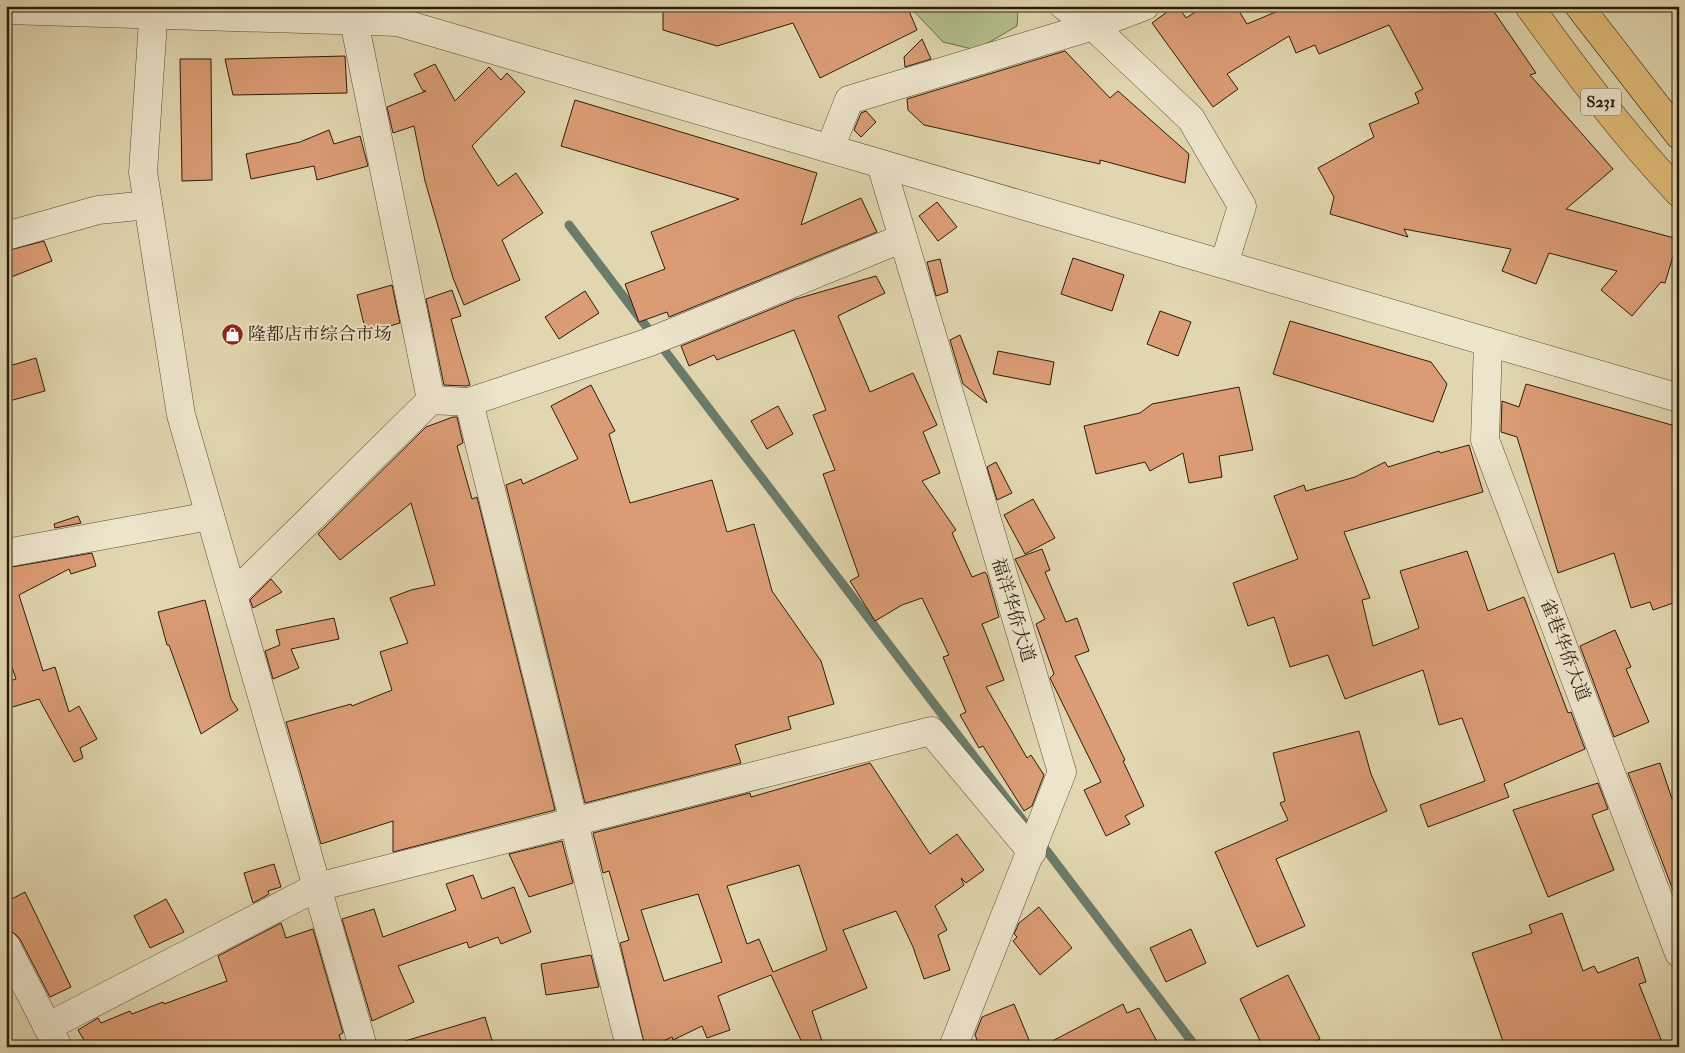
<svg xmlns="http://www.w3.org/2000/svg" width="1685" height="1053" font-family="'IM FELL Double Pica','Noto Serif SC',serif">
	<rect width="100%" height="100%" fill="#e1d6af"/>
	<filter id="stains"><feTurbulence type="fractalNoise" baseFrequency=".004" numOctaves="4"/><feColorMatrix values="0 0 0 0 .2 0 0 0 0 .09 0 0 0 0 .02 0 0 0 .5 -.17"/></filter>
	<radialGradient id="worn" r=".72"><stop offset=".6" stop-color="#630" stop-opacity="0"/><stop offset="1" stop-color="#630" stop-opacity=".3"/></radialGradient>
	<!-- green -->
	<polygon fill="#b3be8b" stroke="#6f6e4a" points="909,6 1015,6 1018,10 1017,26 976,50 943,42"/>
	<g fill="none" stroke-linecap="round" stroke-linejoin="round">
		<!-- stream -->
		<g stroke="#6a7b6a" stroke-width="9">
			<polyline points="569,225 1024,822"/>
			<polyline points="1040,842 1196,1047"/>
		</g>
	</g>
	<!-- building -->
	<g fill="#db9c75" stroke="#2b1d09" fill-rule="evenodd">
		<polygon points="663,6 907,6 917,30 820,78 793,23 717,46 663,30"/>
		<polygon points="1175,6 1178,6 1186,18 1205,6 1236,6 1247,24 1290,6 1490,6 1536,73 1530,75 1613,169 1566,209 1678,239 1665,283 1661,282 1632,316 1601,290 1617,271 1549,253 1536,284 1502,271 1511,249 1404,229 1408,237 1330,214 1334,197 1318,168 1374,137 1369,124 1419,103 1415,93 1423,89 1389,25 1319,54 1315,45 1296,53 1289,36 1227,74 1238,89 1213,107 1152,23"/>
		<polygon points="922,39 931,59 905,67 904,57"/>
		<polygon points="1065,51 1110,98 1118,91 1189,154 1185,183 1100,160 1100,164 924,125 908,110 907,99"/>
		<polygon points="345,56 347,93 233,95 225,59"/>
		<polygon points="180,59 211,59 212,180 182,181"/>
		<polygon points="435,64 455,101 489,67 501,80 507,73 525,92 472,146 498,186 516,173 543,213 502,240 520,280 464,305 453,278 425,181 414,126 393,133 387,107 426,91 423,91 414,74"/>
		<polygon points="575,100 817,173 801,225 861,198 877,232 669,317 667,312 639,322 625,284 665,269 651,232 739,199 561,146"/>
		<polygon points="866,111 876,122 861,137 854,130 861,113"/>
		<polygon points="329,130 334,144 360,136 368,166 317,180 314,166 251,179 246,154 300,142"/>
		<polygon points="937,202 957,227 938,241 919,216"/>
		<polygon points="44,241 52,261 6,279 6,251"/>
		<polygon points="1073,258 1124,275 1112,311 1061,294"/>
		<polygon points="940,259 948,292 936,296 927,262"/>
		<polygon points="876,276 885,293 838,316 870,392 913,373 937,425 923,432 940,473 922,481 956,530 952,533 972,577 985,572 987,575 999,617 982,624 1004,680 986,687 1027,758 1031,755 1044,775 1032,806 1024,811 983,746 979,748 960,715 966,712 943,657 949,655 922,598 902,605 875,621 850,581 859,576 823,474 835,470 813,415 826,410 794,330 717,360 714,355 689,366 681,346 796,299"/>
		<polygon points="392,285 400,323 366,333 357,295"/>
		<polygon points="452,290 461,316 451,319 470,385 465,386 444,385 426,299"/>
		<polygon points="585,291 599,313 559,339 545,317"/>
		<polygon points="1160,311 1191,322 1178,356 1147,344"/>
		<polygon points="1290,321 1431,362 1447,384 1433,422 1273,374"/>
		<polygon points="960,335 987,403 963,384 950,340"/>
		<polygon points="998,351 1054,362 1050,385 993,374"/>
		<polygon points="36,358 45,391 6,402 6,367"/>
		<polygon points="1526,384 1679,427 1679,518 1673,557 1679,555 1679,601 1653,610 1650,602 1631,608 1614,553 1558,573 1517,437 1501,432 1502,401 1519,407"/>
		<polygon points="591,385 615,431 609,434 630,503 712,480 727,532 754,524 772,591 821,661 834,704 788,717 791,729 735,745 741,763 585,803 506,485 521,479 523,484 578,459 551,406"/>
		<polygon points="1239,387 1253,450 1219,456 1222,477 1189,483 1183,453 1150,471 1145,462 1096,474 1084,426 1140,413 1152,404"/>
		<polygon points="778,406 793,434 767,449 751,421"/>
		<polygon points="453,417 457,417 463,443 457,446 472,499 477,497 555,810 393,852 393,821 321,844 286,722 351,704 352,706 392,690 380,652 408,643 390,598 411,590 435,585 411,503 340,560 318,534 426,427"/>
		<polygon points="1469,445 1483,492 1344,532 1370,598 1362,600 1373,646 1419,628 1400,571 1467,551 1488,611 1524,597 1568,713 1571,712 1585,749 1504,784 1509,797 1428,827 1420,805 1485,781 1462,718 1439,725 1423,670 1345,699 1328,655 1290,667 1274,617 1248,626 1233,583 1298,559 1274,496 1304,485 1306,491 1355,477 1385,462 1388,467 1439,451 1440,453"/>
		<polygon points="996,462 1012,493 997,500 987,467"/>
		<polygon points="1033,499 1055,538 1025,554 1004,515"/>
		<polygon points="78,516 81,523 55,528 54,524"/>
		<polygon points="1042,549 1050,570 1045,572 1066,622 1077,618 1089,651 1075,656 1125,760 1123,761 1144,806 1125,816 1130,824 1106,836 1084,790 1101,782 1050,678 1054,674 1036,624 1045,619 1015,559"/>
		<polygon points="92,553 96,566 71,574 69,569 19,595 43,671 55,667 69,712 79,706 97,739 80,748 83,758 74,762 39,699 6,709 6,682 16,679 6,649 6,568"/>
		<polygon points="271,579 282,592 253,608 250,600"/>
		<polygon points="205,600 231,699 238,710 201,734 169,645 167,645 158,612"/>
		<polygon points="334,618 339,639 291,649 299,668 273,679 265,651 280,645 276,630"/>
		<polygon points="1615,630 1631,667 1626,669 1649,722 1614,737 1580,646"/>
		<polygon points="1359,731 1371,774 1387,811 1276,859 1305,926 1257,947 1215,852 1288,820 1280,803 1285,801 1273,753"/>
		<path d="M 870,763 L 930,854 L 957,834 L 984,870 L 966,883 L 961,878 L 964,885 L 935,906 L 947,930 L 938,935 L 950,970 L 924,979 L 913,947 L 896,911 L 843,930 L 867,988 L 812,1011 L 824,1047 L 804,1047 L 771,975 L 718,996 L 730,1030 L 707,1038 L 702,1026 L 673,1040 L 672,1037 L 650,1047 L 645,1047 L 620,943 L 629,940 L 609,871 L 603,873 L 593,833 L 750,793 L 751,797 ZM 799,865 L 827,950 L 773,972 L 759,939 L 747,944 L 727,886 ZM 698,894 L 722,962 L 664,981 L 641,910 Z"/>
		<polygon points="1660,763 1672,799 1679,796 1678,903 1628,773"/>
		<polygon points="1598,783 1608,809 1592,815 1614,870 1548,897 1513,810"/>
		<polygon points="562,841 573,883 529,897 509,854"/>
		<polygon points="274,864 281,887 268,891 269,894 253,903 244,873"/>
		<polygon points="473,875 482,899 514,887 531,932 501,944 498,937 469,948 467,942 398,966 414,1002 372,1021 342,919 374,909 383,937 456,910 446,884"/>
		<polygon points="25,892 71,987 50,997 20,939 14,933 6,930 6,902"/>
		<polygon points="166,899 184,932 150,948 134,916"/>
		<polygon points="1039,907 1072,948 1040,975 1013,941 1017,937 1014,934 1019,923"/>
		<polygon points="1562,913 1583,971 1594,966 1598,973 1638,957 1646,982 1639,984 1664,1047 1505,1047 1472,953 1532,933 1529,925"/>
		<polygon points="281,923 286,938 313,929 343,1033 339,1035 344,1047 88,1047 78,1030 98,1018 101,1023 130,1011 132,1014 163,1002 164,1004 227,981 218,956"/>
		<polygon points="1191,929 1206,963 1166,982 1150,948"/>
		<polygon points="591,955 599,987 546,995 541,964"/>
		<polygon points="1288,975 1320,1039 1305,1047 1263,1047 1240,999"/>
		<polygon points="1014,1004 1032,1047 980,1047 975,1035 982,1017"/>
		<polygon points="1123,1004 1127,1013 1139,1008 1160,1047 1041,1047"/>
		<polygon points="485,1017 494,1047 406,1047 405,1041"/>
	</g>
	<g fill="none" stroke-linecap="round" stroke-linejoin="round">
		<defs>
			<g id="minor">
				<polyline points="154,6 143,172 181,415 363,1047"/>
				<polyline points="1064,6 1093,26 1191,119 1242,206 1224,264"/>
				<polyline points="6,10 398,22 1679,398"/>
				<polyline points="830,148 849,100 1093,26 1145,6"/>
				<polyline points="881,164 1062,772 953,1047"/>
				<polyline points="6,236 98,210 148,205"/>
				<polyline points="1488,342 1485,440 1679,953"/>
				<polyline points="431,400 469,402 630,1047"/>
				<polyline points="469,402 647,343 903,238"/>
				<polyline points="6,553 210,516"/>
				<polyline points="233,595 431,400 354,21"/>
				<polyline points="6,946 58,1047"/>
				<polyline points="47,1027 317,887 931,731 1032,852"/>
			</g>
			<g id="major">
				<path d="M 1529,6 C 1576,71 1624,135 1679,193"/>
				<polyline points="1579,6 1679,135"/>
			</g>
		</defs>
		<!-- minor casing -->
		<use href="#minor" stroke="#584b32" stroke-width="29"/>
		<!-- major casing -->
		<use href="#major" stroke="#2b1d09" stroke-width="29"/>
		<!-- minor -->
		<use href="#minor" stroke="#ece4cb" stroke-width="28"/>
		<!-- major -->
		<use href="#major" stroke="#e0bb78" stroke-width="28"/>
	</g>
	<!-- icons -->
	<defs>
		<symbol id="shop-disc" viewBox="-11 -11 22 22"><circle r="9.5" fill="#8f2418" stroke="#ece4cb"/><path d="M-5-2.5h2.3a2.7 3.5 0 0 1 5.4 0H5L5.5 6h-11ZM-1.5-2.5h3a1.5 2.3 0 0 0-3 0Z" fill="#fff"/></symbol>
	</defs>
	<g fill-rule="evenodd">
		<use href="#shop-disc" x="220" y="322" width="25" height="25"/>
	</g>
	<g text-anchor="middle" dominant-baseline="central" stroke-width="4" stroke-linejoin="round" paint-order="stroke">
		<!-- shield labels -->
		<rect fill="#ece4cb" stroke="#655943" stroke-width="1" x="1581" y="88.5" width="40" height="27" rx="4"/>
		<g font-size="16" font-weight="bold" fill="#2b1d09">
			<text x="1601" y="102">S231</text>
		</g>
		<!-- poi labels -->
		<g font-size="18" fill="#2b1d09" stroke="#ece4cb" text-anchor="start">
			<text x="248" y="334">隆都店市综合市场</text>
		</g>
		<!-- street labels -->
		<g font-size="18" fill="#2b1d09" stroke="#ece4cb">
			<text transform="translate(1013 610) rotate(73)">福洋华侨大道</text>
			<text transform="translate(1565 650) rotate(69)">雀巷华侨大道</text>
		</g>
	</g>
	<!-- margin -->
	<rect width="1685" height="1053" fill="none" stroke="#e1d6af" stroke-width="25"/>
	<rect x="8" y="8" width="1670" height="1038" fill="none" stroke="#2b1d09" stroke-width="2.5"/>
	<rect x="12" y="12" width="1660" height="1028" fill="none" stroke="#2b1d09"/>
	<rect width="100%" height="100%" filter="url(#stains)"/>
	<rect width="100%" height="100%" fill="url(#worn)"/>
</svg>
